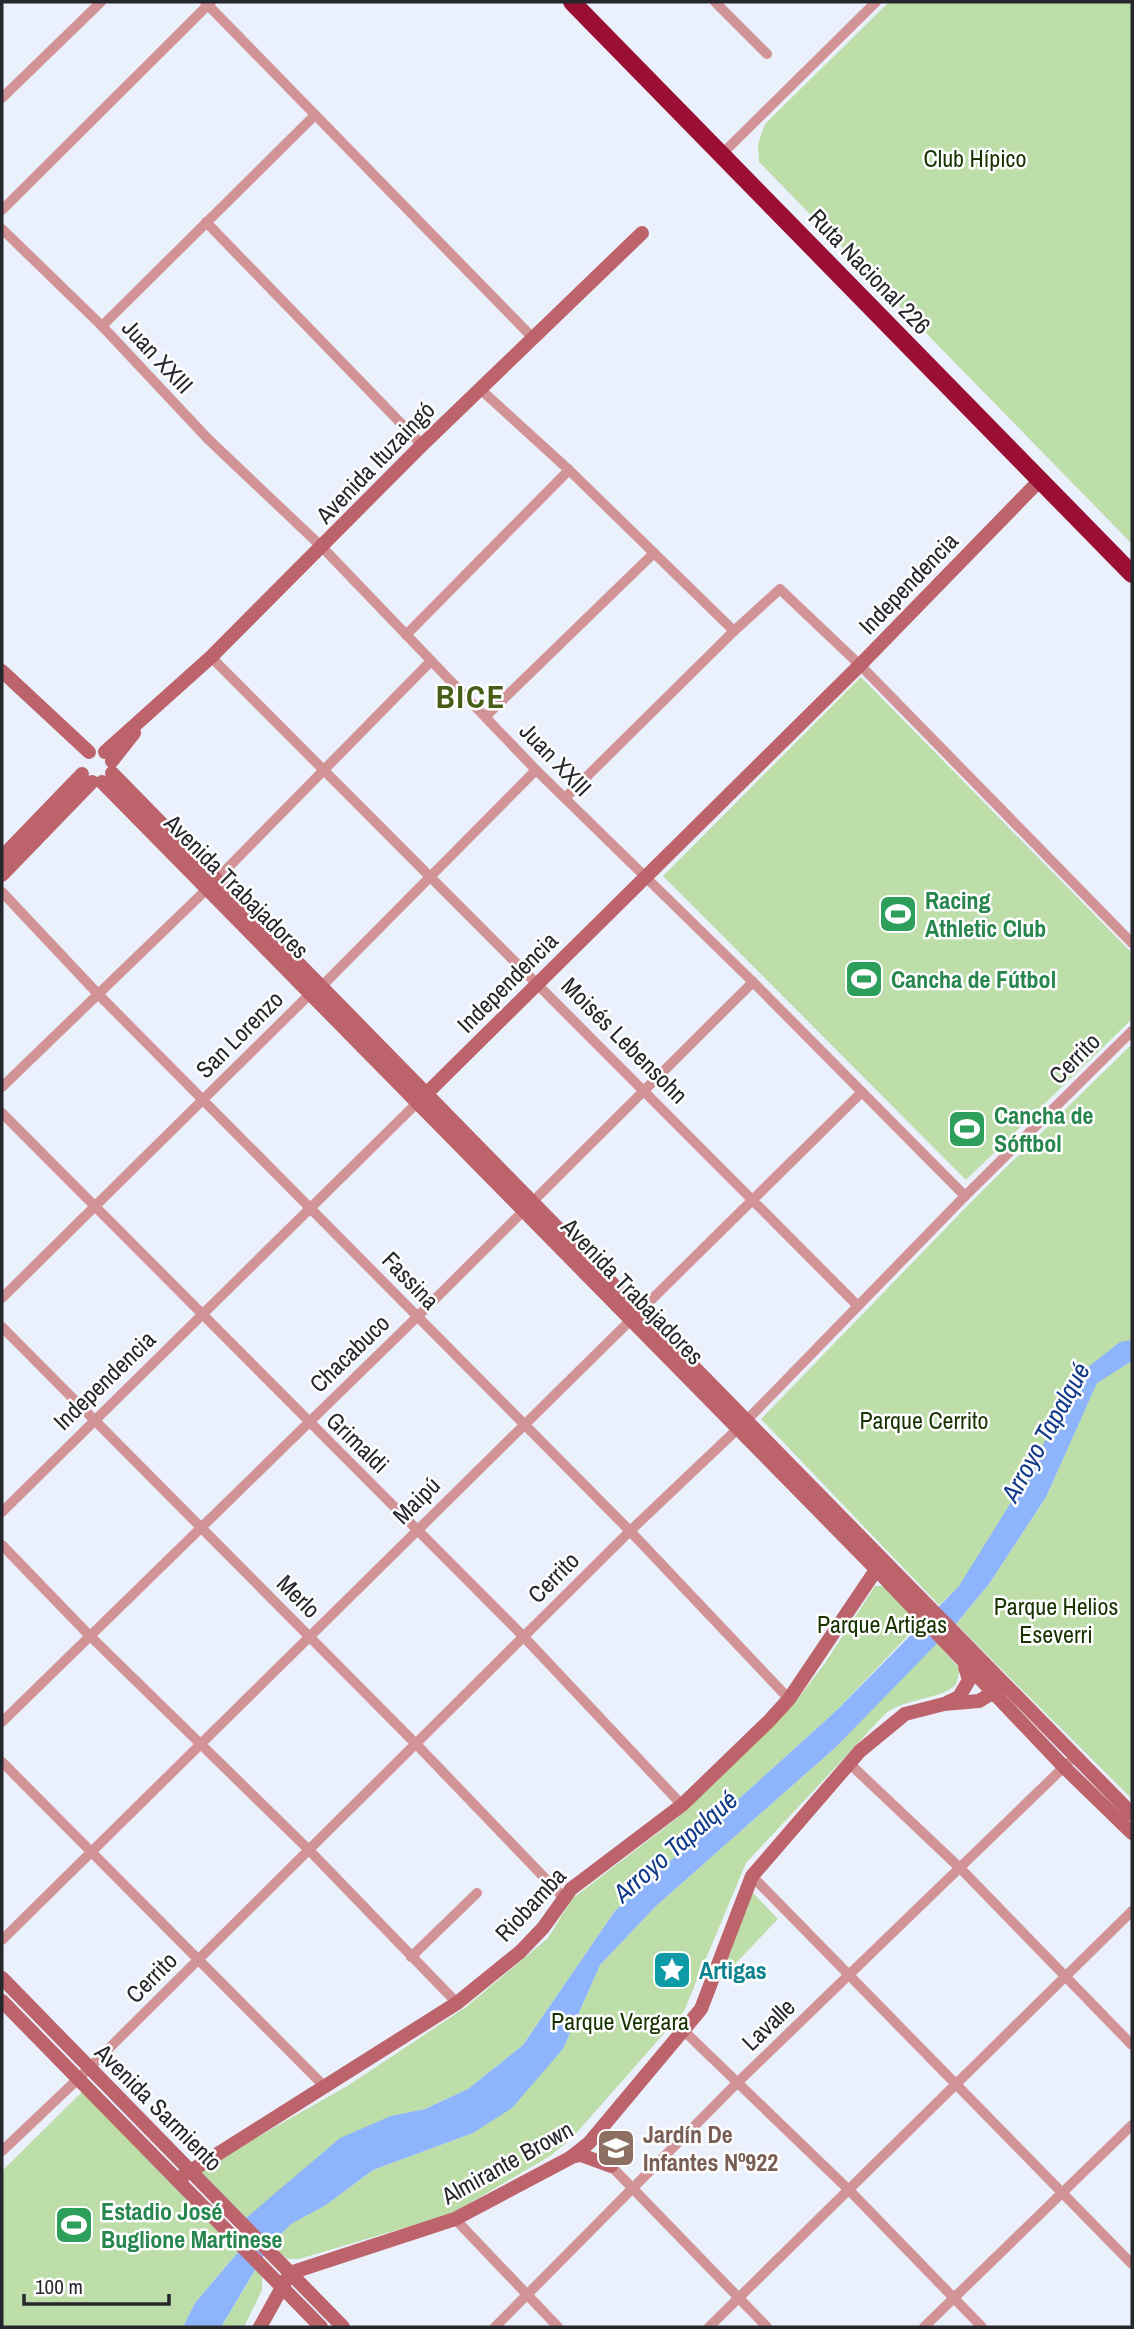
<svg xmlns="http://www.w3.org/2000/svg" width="1134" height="2329" font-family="'Archivo Narrow',sans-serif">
	<rect width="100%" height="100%" fill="#ebf1fc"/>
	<!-- green -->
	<g fill="#bddda9">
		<polygon points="889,2 1132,2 1132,544 759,162 758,144 765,124"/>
		<polygon points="861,677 1132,953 1132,1019 966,1180 663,876"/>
		<polygon points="1132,1044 1132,1340 1120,1343 1018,1491 960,1586 939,1605 761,1419 976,1197"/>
		<polygon points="1132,1361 1132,1799 956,1624 989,1584 1046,1497 1097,1382"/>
		<polygon points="875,1586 885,1586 919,1624 837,1710 615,1911 523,2045 468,2089 425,2109 391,2116 245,2219 202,2173 205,2167 349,2085 466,2007 548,1938 572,1899 676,1819 793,1705 825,1663"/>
		<path d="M 936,1642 L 960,1669 L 956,1685 C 936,1701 909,1697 886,1713 L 746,1863 L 684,2011 L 571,2139 L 550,2156 L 451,2214 L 299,2259 L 287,2259 L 270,2244 L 290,2224 L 326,2205 L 373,2170 L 473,2133 L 563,2049 L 600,1965 L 656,1906 L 836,1747 Z"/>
		<polygon points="753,1893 778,1919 714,1986"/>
		<polygon points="87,2087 239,2251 195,2303 183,2327 2,2327 2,2171"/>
		<polygon points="256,2269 262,2276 262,2290 244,2327 221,2327"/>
	</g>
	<!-- water -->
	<polygon fill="#8eb5fb" points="1132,1340 1132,1361 1097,1383 1046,1497 989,1584 956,1624 836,1747 656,1906 600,1965 563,2049 512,2108 473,2133 373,2170 326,2205 291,2224 270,2245 221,2327 183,2327 195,2303 239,2251 245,2219 340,2138 391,2116 425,2109 468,2089 523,2045 615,1911 837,1710 959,1586 1018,1491 1083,1371 1120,1342"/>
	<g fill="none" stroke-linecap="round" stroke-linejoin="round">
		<!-- street -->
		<g stroke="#d29397" stroke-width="10">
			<polyline points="205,2 532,337"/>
			<polyline points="715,2 767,54"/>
			<polyline points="2,98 101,2"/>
			<polyline points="722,154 876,2"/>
			<polyline points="2,210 211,2"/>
			<polyline points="206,222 422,445"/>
			<polyline points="2,229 102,326 208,439 323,548 536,770 753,982 965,1196"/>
			<polyline points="102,326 315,115"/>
			<polyline points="479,388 569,470 734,631"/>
			<polyline points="406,635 569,470"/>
			<polyline points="211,657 858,1306"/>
			<polyline points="486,716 654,553"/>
			<polyline points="565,798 734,631 780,589 860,665 1132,943"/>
			<polyline points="2,892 98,994 630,1531 789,1699"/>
			<polyline points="2,1087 207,889 431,661"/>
			<polyline points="2,1113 523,1636 682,1805"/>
			<polyline points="2,1298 311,993 322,986 536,770"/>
			<polyline points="2,1327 415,1743 563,1897"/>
			<polyline points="2,1512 418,1102"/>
			<polyline points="2,1545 89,1635 308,1849 457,2003"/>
			<polyline points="2,1722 417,1317 753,982"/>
			<polyline points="2,1762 326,2088"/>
			<polyline points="850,1764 961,1869 1132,2045"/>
			<polyline points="752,1876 1132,2264"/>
			<polyline points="2,1940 862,1092"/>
			<polyline points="411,1957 477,1893"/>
			<polyline points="685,2032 849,2190 982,2327"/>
			<polyline points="2,2151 79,2078 630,1531 747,1420 965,1196 1132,1031"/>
			<polyline points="611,2166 767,2327"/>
			<polyline points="455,2219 558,2327"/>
			<polyline points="495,2327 737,2083 1068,1763"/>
			<polyline points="709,2327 1132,1911"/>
			<polyline points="924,2327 1132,2125"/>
		</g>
		<!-- secondary -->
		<g stroke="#bd636c" stroke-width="14">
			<polyline points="2,671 89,752"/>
			<polyline points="105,752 211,657 422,445 642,233"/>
			<polyline points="112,761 134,733"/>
			<polyline points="112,773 1132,1814"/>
			<polyline points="102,782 877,1570 1064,1767 1132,1833"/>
			<polyline points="2,857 82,774"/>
			<polyline points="2,875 92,782"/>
			<polyline points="422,1098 860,665 1040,480"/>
			<polyline points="948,1702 959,1697 969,1680 965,1667"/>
			<polyline points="2,1978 343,2327"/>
			<polyline points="2,2001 321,2327"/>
			<polyline points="571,2157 581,2155 611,2166"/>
			<polyline points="178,2179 457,2003 520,1952 543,1928 571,1889 682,1805 769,1721 789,1699 880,1564"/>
			<polyline points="260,2327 290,2273 455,2219 570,2158 589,2143 701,2009 752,1876 860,1751 905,1714 944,1704 979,1701 999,1689"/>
		</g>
		<!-- highway -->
		<polyline stroke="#9b0f34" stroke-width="18" points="572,2 1132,574"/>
	</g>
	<!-- icons -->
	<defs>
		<symbol id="stadium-square" viewBox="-11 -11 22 22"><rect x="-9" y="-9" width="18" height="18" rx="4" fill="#2e9e5b" stroke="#fefefe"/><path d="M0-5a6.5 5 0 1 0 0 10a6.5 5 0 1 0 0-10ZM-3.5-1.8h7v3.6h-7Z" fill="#fff"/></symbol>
		<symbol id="sight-square" viewBox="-11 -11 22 22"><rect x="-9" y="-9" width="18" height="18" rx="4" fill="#0f9aa8" stroke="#fefefe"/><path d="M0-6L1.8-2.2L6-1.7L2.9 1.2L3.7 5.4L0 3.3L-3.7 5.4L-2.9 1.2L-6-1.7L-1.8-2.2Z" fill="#fff"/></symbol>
		<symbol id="school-square" viewBox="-11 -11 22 22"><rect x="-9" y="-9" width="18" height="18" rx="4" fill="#8d6e63" stroke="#fefefe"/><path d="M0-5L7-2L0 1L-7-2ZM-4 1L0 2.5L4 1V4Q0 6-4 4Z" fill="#fff"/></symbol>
	</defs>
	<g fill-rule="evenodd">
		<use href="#stadium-square" x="876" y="892" width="44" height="44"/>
		<use href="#stadium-square" x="842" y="957" width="44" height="44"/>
		<use href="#stadium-square" x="945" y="1107" width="44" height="44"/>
		<use href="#sight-square" x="650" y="1948" width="44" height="44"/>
		<use href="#school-square" x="594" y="2126" width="44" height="44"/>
		<use href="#stadium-square" x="52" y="2203" width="44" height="44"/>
	</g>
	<g text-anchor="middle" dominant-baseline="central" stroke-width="5" stroke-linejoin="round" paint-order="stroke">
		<!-- park labels -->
		<g font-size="24" fill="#173300" stroke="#fefefe">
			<text x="975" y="158">Club Hípico</text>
			<text x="924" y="1420">Parque Cerrito</text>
			<text x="1056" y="1606">Parque Helios<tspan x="1056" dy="28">Eseverri</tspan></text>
			<text x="882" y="1624">Parque Artigas</text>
			<text x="620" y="2021">Parque Vergara</text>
		</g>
		<!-- street labels -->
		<g font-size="24" fill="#26272c" stroke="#fefefe">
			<text transform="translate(870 271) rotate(46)">Ruta Nacional 226</text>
			<text transform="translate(158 356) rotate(47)">Juan XXIII</text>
			<text transform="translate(375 462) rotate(-46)">Avenida Ituzaingó</text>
			<text transform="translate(908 583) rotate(-46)">Independencia</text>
			<text transform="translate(556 759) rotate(46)">Juan XXIII</text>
			<text transform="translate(237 886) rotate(45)">Avenida Trabajadores</text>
			<text transform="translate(507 982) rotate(-45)">Independencia</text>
			<text transform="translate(239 1034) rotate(-45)">San Lorenzo</text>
			<text transform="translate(625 1040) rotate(45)">Moisés Lebensohn</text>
			<text transform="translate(1074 1058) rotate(-45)">Cerrito</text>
			<text transform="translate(411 1280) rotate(46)">Fassina</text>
			<text transform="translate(633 1291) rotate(46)">Avenida Trabajadores</text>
			<text transform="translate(349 1353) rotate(-44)">Chacabuco</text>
			<text transform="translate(104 1380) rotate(-44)">Independencia</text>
			<text transform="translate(358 1442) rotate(44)">Grimaldi</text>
			<text transform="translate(416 1500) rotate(-45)">Maipú</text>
			<text transform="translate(553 1577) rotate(-45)">Cerrito</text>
			<text transform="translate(299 1596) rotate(45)">Merlo</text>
			<text transform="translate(530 1904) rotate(-47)">Riobamba</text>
			<text transform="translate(151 1977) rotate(-45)">Cerrito</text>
			<text transform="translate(768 2024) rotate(-44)">Lavalle</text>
			<text transform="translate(159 2107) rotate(45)">Avenida Sarmiento</text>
			<text transform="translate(507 2162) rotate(-29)">Almirante Brown</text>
		</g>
		<!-- leisure labels -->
		<g font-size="24" font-weight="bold" fill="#27864d" stroke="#fefefe" text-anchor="start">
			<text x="925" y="900">Racing<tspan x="925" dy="28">Athletic Club</tspan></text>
			<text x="891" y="979">Cancha de Fútbol</text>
			<text x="994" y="1115">Cancha de<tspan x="994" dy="28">Sóftbol</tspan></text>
			<text x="101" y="2211">Estadio José<tspan x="101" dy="28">Buglione Martinese</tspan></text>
		</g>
		<!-- culture labels -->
		<g font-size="24" font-weight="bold" fill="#0d838f" stroke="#fefefe" text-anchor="start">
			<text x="699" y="1970">Artigas</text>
		</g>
		<!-- education labels -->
		<g font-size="24" font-weight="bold" fill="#785e54" stroke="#fefefe" text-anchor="start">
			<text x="643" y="2134">Jardín De<tspan x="643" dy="28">Infantes Nº922</tspan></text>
		</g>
		<!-- water labels -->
		<g font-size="26" font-style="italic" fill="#103a89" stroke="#fefefe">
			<text transform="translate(1045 1432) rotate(-61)">Arroyo Tapalqué</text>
			<text transform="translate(675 1846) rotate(-41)">Arroyo Tapalqué</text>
		</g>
		<!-- district labels -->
		<g font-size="32" font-weight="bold" letter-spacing="2" fill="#465e17" stroke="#fefefe">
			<text x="471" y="696">BICE</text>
		</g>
	</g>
	<!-- border -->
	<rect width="1134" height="2329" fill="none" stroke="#26272c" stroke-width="7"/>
	<!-- scale -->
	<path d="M24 2294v10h145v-10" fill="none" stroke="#26272c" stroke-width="3.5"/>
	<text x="35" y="2294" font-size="21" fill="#26272c" stroke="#fefefe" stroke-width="5" paint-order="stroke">100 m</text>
</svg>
